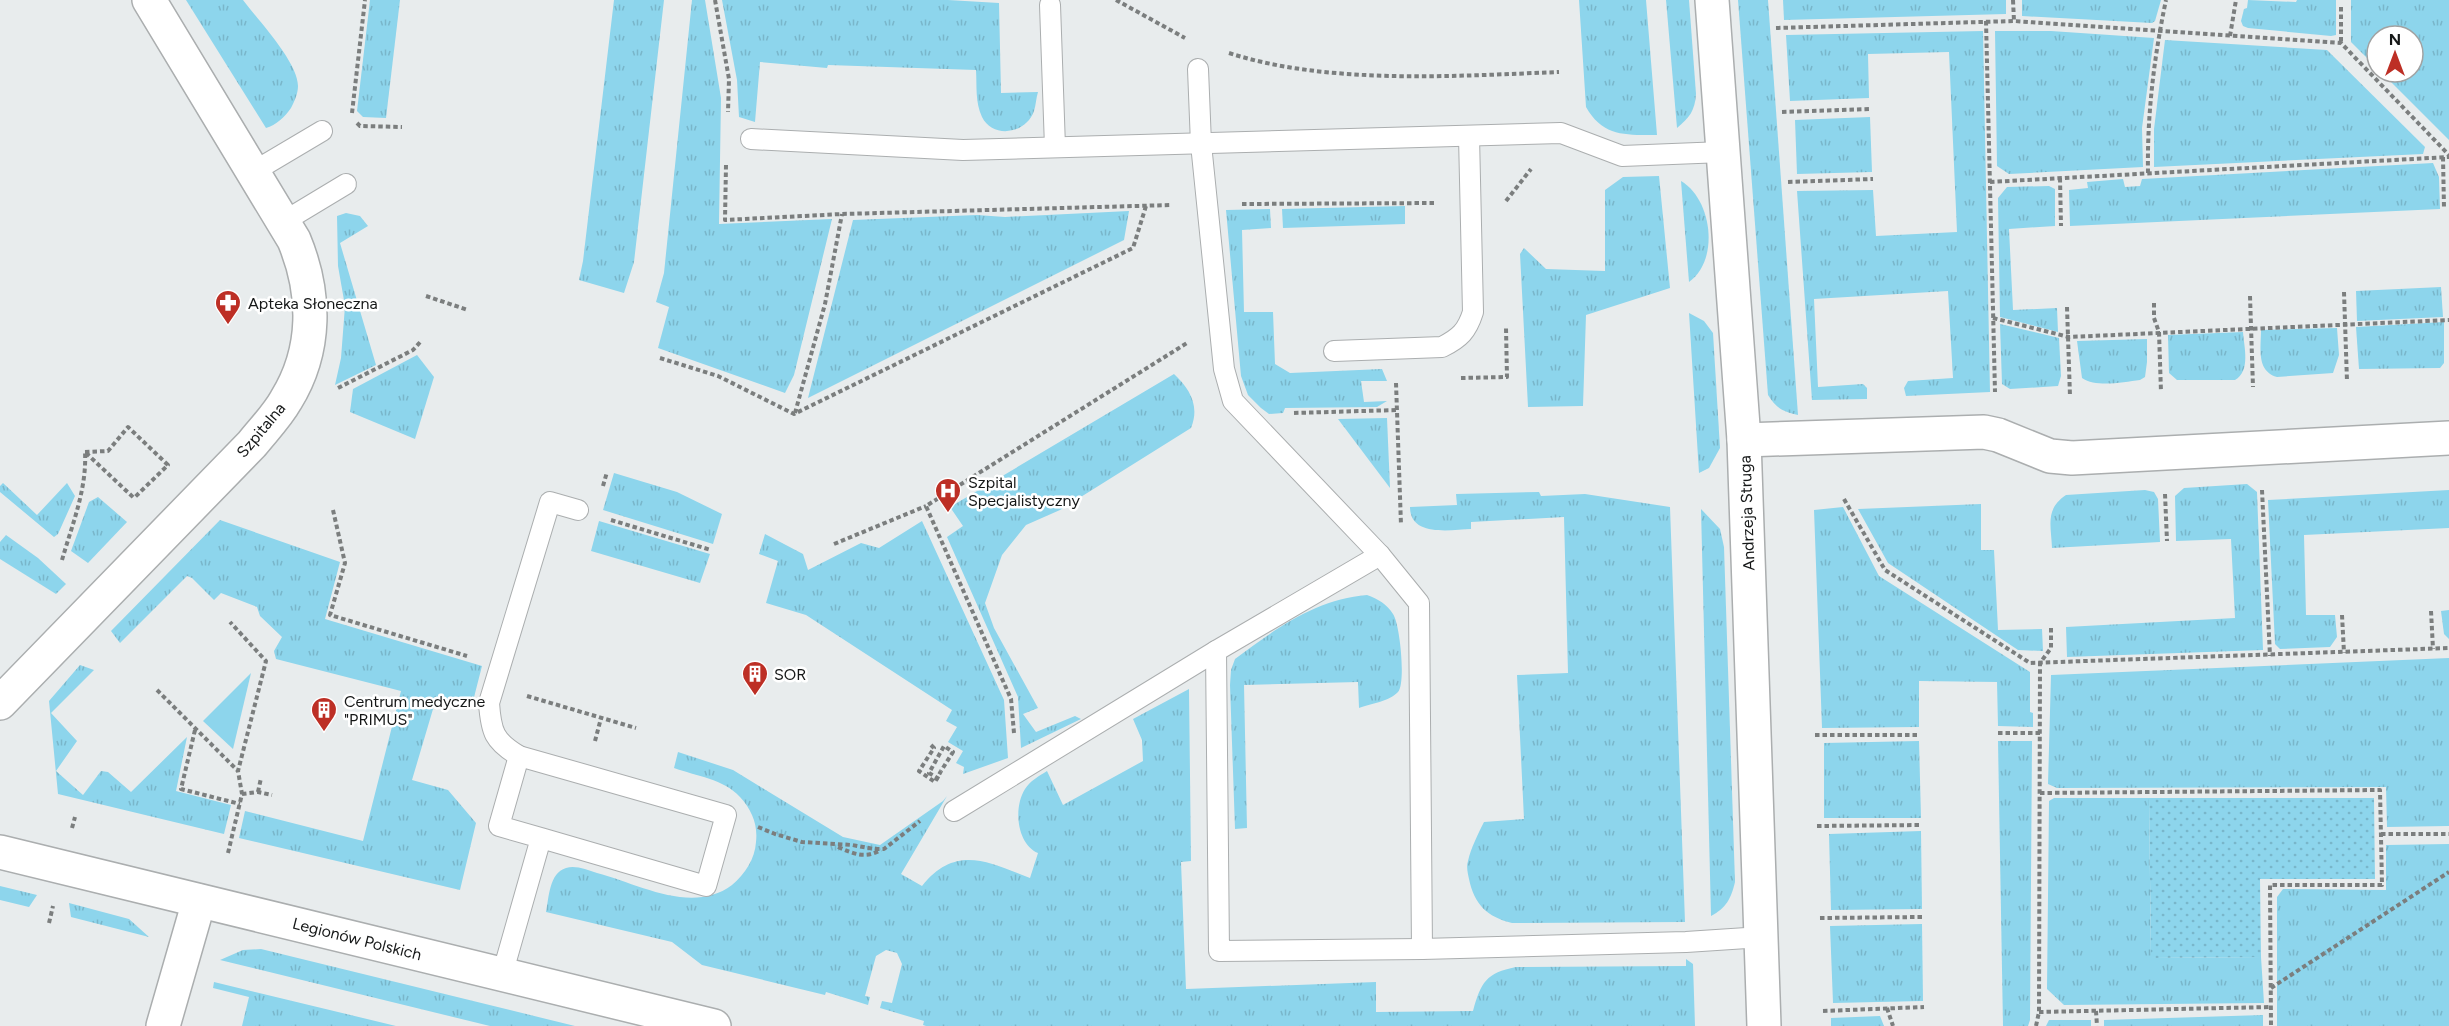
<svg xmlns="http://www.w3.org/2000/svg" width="2449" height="1026" font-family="Figtree,sans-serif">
	<defs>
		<pattern id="grass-tufts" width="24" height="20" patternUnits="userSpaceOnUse" patternTransform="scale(1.5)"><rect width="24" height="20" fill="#8dd5ec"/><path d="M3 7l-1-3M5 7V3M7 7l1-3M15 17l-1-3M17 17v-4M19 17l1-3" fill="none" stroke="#79b6ca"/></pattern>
		<pattern id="park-dots" width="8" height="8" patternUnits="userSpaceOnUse" patternTransform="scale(1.5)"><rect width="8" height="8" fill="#8dd5ec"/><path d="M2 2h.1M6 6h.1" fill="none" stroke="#79b6ca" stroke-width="1.8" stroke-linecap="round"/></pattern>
	</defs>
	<rect width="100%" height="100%" fill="#e8eced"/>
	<!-- grass -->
	<g fill="url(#grass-tufts)">
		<path d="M 186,0 L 243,0 C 258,20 298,62 298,86 C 298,94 294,102 291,108 C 285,117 276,125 266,128 Z"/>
		<polygon points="370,0 400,0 386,118 363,117 357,111"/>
		<polygon points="614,0 664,0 634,262 624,293 579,280 583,261"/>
		<polygon points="692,0 705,0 721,98 719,224 832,219 794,375 785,393 658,348 669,307 656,302 664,273"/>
		<path d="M 722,0 L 948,0 L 999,3 L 1001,93 L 1038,92 C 1036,98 1036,105 1034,111 C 1026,134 993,139 982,117 C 975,102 977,86 976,70 L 828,65 L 827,68 L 760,62 L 755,122 L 739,117 L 737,80 Z"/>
		<path d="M 1579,0 L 1646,0 L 1657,135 C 1626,135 1603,137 1586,107 Z"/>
		<path d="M 1666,0 L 1689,0 L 1696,94 C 1695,111 1689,118 1677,128 Z"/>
		<path d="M 1738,0 L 1768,0 L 1798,415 C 1783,412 1776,408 1768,395 Z"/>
		<polygon points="1783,0 2006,0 2006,14 1784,20"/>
		<polygon points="2022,0 2161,0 2155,21 2152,23 2022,16"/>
		<polygon points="2248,0 2296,2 2297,0 2336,0 2336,35 2331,36 2248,28 2243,26 2241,21 2244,9 2247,8"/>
		<polygon points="2351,0 2449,0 2449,140 2381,72 2413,72 2413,36 2377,36 2377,68 2351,42"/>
		<polygon points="1983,31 1990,392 1906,396 1904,388 1908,381 1953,378 1948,291 1814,299 1818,387 1863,384 1867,388 1867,399 1812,400 1797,191 1873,190 1876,236 1957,232 1949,52 1868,54 1869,98 1790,101 1786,35"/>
		<polygon points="1995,31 2051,31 2154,38 2142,128 2143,167 2009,174 1997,166"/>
		<polygon points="2165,40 2327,50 2425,147 2423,154 2154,167 2154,129"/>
		<polygon points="1870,117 1872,172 1797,174 1795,120"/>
		<polygon points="2433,163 2439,177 2440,209 2070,226 2069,190 2088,188 2087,182 2123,179 2125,187 2140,186 2142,179"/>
		<polygon points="1659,176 1670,288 1586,315 1583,406 1528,407 1520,254 1524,248 1546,269 1605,271 1605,190 1623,177"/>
		<path d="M 1681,181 C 1712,199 1720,260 1689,282 Z"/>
		<polygon points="2049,186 2055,189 2055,226 2009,229 2013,310 2057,308 2058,332 2000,317 1998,198 2007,187"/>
		<polygon points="1405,206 1405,224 1283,228 1282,209"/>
		<polygon points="1270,209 1271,228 1242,230 1244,312 1273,312 1275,364 1290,373 1382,369 1387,381 1361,381 1364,402 1387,401 1377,407 1285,408 1283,413 1269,414 1261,408 1248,395 1241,376 1226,210"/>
		<polygon points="1129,211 1124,240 808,398 853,220 977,215 1005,217"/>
		<polygon points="346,213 360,216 368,226 340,243 376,365 335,385 341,358 345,306 338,266 337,216"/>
		<polygon points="2441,287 2443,317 2357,321 2356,291"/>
		<polygon points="1689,313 1704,321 1713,333 1720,448 1709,468 1699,473"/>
		<polygon points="2444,322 2444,363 2440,368 2359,369 2356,327"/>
		<polygon points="2000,324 2059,338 2061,376 2058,386 2010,389 2002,384"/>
		<path d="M 2337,328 L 2339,355 L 2333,373 L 2277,377 C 2256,371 2261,348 2261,330 Z"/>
		<path d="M 2243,332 C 2244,347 2251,371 2235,380 L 2177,380 L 2169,373 L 2168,335 Z"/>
		<path d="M 2147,339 L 2147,362 L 2145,377 L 2140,380 C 2123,382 2097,388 2082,378 L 2077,341 Z"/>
		<polygon points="417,355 434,377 415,439 350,412 353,389"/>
		<path d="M 1174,374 C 1190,389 1200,406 1191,428 L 1060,510 L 1026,525 L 1002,555 L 985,603 L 994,628 L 1038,708 L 1023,714 L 1036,732 L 1075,716 L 1081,719 L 1021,748 L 1018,697 L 947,537 L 963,526 L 950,507 Z"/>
		<polygon points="1387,418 1390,488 1338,419"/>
		<polygon points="614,473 677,492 722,514 713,544 603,510"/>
		<polygon points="3,483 37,515 67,483 75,496 58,534 54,537 0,492 0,486"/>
		<polygon points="2247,484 2257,492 2263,650 2067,657 2066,627 2235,618 2231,539 2176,541 2175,496 2184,488"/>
		<path d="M 2145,490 L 2154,492 L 2158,499 L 2160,542 L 2052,548 C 2051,525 2045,509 2066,495 Z"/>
		<polygon points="2449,490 2449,528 2304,535 2306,615 2335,615 2337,637 2330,647 2280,649 2275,644 2268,500"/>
		<path d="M 1539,492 L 1541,496 L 1585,494 L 1670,507 L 1685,922 L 1512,923 C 1487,917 1474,904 1469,879 C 1468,874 1466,867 1468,861 C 1471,848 1478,834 1484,822 L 1524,819 L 1517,675 L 1568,673 L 1564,517 L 1471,522 L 1471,529 C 1450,530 1410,537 1410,507 L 1457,505 L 1456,494 Z"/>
		<polygon points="98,497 127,522 88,563 71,551 89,502"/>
		<polygon points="1981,504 1981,550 1994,550 1998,630 2042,629 2043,651 2018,650 1888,563 1858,509"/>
		<polygon points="1843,507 1879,576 2030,672 2030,712 2033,713 2033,727 1998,726 1997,682 1919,681 1919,727 1822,728 1814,510"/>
		<path d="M 1701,509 L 1720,529 L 1724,547 L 1735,882 C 1731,899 1726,908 1711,916 Z"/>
		<polygon points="220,520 340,562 325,619 482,666 471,709 436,699 412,780 448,790 476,823 460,890 239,838 245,811 363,841 401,691 276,659 274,651 282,637 260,616 257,607 221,593 214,600 192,578 187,576 120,643 111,631"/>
		<polygon points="599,521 710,554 700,583 591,551"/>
		<polygon points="922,521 1004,700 1008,758 963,774 964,767 956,763 963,751 948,742 957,727 946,721 952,710 806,615 766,603 778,561 759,554 765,534 803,554 808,570 861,543 879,548"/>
		<polygon points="6,535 38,558 66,584 56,594 0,559 0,542"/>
		<path d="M 1367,595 C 1378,599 1387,604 1393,614 C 1400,624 1406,683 1398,692 C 1390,701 1370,704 1359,708 L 1358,682 L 1244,685 L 1247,828 L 1235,829 L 1230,685 L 1231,670 L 1235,659 C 1275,629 1316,599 1367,595 Z"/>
		<polygon points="2449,610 2449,639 2444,634 2441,611"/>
		<polygon points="2449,658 2449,826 2387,827 2386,787 2057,788 2048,784 2051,675"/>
		<polygon points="80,665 94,670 51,713 77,741 56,771 83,795 101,771 108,772 131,792 187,737 176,791 231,805 224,834 58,794 49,701"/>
		<path d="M 1189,689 L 1191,861 L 1181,862 L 1186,989 L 1376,982 L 1376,1012 L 1473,1011 C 1481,982 1486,973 1516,967 L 1686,966 L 1686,959 L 1693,964 L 1695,1026 L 926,1026 L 923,1025 L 924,1021 L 880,1008 L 882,1001 L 892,1003 L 902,964 L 897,953 L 886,950 L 876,956 L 865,996 L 870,997 L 868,1005 L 826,992 L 825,995 L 702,965 L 672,942 L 546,912 C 549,898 549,873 566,868 C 576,865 587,870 597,873 C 639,884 692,915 732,885 C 745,874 755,859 756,842 C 758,825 752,810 740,797 C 724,779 696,776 674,768 L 678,752 L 733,770 L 843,837 L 880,845 L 943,801 L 947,796 L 901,874 L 922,886 C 956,844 988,862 1030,878 L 1038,853 C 1017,844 1013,808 1025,789 C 1030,781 1039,776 1047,771 L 1063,805 L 1143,761 L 1142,740 L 1133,719 Z"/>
		<polygon points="1919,741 1921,818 1824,818 1824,743"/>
		<polygon points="1998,741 2032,741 2030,1020 2028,1026 2003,1026"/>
		<polygon points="2054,798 2149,798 2151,958 2261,957 2264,1003 2064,1005 2047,989 2049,801"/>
		<polygon points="1921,831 1922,909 1831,910 1829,834"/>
		<polygon points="2449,844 2449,1026 2277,1026 2277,897 2283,889 2386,890 2386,845"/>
		<polygon points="0,886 37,895 29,907 0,900"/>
		<polygon points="69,903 129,919 149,937 71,917"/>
		<polygon points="1922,924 1923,1001 1833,1003 1830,926"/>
		<polygon points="261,949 575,1026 490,1026 220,960 243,950"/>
		<polygon points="214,982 396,1026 242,1026 249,997 213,988"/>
		<polygon points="2263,1015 2263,1026 2104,1026 2104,1020"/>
		<polygon points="1880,1016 1884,1026 1831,1026 1831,1018"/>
		<polygon points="2049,1020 2091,1020 2091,1026 2046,1026"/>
	</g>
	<!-- park -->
	<polygon fill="url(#park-dots)" points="2149,798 2374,798 2375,879 2260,879 2261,957 2151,958"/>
	<!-- garden -->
	<polygon fill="#8dd5ec" points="251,673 233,749 203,721"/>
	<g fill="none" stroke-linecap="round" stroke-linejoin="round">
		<defs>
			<g id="lane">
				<polyline points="1050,5 1055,147"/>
				<polyline points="1198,69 1201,144 1224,369 1233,401 1380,555 1419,603 1422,949 1686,942 1762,937"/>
				<polyline points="751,139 963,150 1561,133 1622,156 1723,152"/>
				<polyline points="253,172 322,131"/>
				<polyline points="283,222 346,184"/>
				<path d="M 1334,351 L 1442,347 C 1460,338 1467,331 1473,312 L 1469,136"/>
				<polyline points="1216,651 1219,951 1422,949"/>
				<path d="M 519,756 C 494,741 491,732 489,703 L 550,502 L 578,510"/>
				<polyline points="954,811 1216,651 1380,555"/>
				<polyline points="502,975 541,838 706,886 726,815 519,756 499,826 541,838"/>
			</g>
			<g id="street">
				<polyline points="1712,0 1744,440 1764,1026"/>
				<polyline points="1744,440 1984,432 1998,435 2050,456 2072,458 2449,438"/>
				<path d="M 0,703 L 252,444 C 264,429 277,416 286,400 C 317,350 316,293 294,240 L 149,0"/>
				<polyline points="163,1026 199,901"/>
			</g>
			<polyline id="secondary" points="0,852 714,1026"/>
		</defs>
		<!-- lane casing -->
		<use href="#lane" stroke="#abaeaf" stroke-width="22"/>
		<!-- street casing -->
		<use href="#street" stroke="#abaeaf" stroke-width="36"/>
		<!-- secondary casing -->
		<use href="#secondary" stroke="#abaeaf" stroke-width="36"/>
		<!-- path -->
		<g stroke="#7b7e7e" stroke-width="4" stroke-dasharray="4.5 3" stroke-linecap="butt">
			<polyline points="715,0 729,79 728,112"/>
			<polyline points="1116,0 1185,38"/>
			<polyline points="2013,0 2014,21"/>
			<polyline points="2341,7 2341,43"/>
			<polyline points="1986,21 1995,392"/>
			<polyline points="1776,28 2014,21 2341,43 2449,155"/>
			<polyline points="2230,36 2236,0"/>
			<path d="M 1229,53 C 1328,85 1455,76 1559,72"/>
			<polyline points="1782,112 1870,109"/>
			<polyline points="352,113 365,0"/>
			<polyline points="357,123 360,126 402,127"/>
			<polyline points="2443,157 2444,208"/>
			<polyline points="726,165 725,220 842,214 1172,205"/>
			<path d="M 2148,173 C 2147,115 2154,57 2166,0"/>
			<polyline points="2060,178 2061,226"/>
			<polyline points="1788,182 1873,179"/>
			<polyline points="1990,182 2449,157"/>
			<polyline points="1506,201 1531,169"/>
			<polyline points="1242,204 1436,203"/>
			<polyline points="2344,292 2347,381"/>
			<polyline points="426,296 468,310"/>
			<polyline points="2250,296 2253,387"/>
			<polyline points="2154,303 2154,318 2159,332 2161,392"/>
			<polyline points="2067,307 2070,396"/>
			<polyline points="1993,318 2069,337 2449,320"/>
			<polyline points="660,358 718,376 794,414 1133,248 1146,206"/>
			<polyline points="1461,378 1507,377 1506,328"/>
			<polyline points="1396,383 1401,525"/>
			<polyline points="338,388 413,350 422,340"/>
			<polyline points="795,413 825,304 842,214"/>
			<polyline points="1294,413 1397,410"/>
			<polyline points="85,452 108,451 128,427 168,465 134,498"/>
			<polyline points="86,453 135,499"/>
			<polyline points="603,486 607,472"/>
			<polyline points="2262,490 2270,656"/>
			<polyline points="2165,494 2167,541"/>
			<polyline points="1844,499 1885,570 2030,663 2449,648"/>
			<polyline points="333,510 345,563 330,615 467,656"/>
			<polyline points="611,520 711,550"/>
			<polyline points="834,544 926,506"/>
			<path d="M 62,560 C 72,525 87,489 85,452"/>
			<polyline points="2431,611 2433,649"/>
			<polyline points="2342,615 2344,653"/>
			<polyline points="157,690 238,771"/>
			<polyline points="527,696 636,728"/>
			<polyline points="195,730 181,789 240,804"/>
			<polyline points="1014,733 1011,699 926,506 1187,343"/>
			<polyline points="1998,733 2040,733"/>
			<polyline points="1815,735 1919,735"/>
			<polyline points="595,741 601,718"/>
			<polyline points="939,779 929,773 944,746 953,752 941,771"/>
			<polyline points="258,792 261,778"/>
			<polyline points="2040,793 2380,790 2382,885 2270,885 2271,1026"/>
			<polyline points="242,794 258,792 272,795"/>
			<polyline points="1817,826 1921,825"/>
			<polyline points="758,827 775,834 802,842 852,845 874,849 884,849 920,821"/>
			<polyline points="72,828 75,817"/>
			<polyline points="2381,834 2449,834"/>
			<path d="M 838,847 C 854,854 865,859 881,850"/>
			<polyline points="228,853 242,794 238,771 266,661 230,622"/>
			<polyline points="1820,918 1922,917"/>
			<polyline points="49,923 53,906"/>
			<polyline points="2271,988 2449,872"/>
			<polyline points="1887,1008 1893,1026"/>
			<polyline points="1823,1011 1924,1007"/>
			<polyline points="2096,1011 2097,1026"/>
			<polyline points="2039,1012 2271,1007"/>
			<polyline points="2036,1026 2039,1012 2040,663 2051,648 2051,628"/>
		</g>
		<!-- lane -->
		<use href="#lane" stroke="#fff" stroke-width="20"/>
		<!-- street -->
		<use href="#street" stroke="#fff" stroke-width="33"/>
		<!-- secondary -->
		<use href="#secondary" stroke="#fff" stroke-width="33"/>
		<!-- path-bridge -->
		<polyline stroke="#7b7e7e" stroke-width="4" stroke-dasharray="4.5 3" stroke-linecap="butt" points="931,745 934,748 919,771 935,782 941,771"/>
	</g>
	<!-- icons -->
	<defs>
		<symbol id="pharmacy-pin" viewBox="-11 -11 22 30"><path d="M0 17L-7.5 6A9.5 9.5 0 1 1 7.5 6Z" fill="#bd2f25" stroke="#fff"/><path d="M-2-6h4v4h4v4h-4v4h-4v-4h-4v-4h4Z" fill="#fff"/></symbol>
		<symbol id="hospital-pin" viewBox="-11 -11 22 30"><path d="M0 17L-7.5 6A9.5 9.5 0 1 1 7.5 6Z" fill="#bd2f25" stroke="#fff"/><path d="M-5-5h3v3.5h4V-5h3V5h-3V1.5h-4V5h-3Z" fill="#fff"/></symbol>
		<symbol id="building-pin" viewBox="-11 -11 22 30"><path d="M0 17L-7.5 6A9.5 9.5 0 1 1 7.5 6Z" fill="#bd2f25" stroke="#fff"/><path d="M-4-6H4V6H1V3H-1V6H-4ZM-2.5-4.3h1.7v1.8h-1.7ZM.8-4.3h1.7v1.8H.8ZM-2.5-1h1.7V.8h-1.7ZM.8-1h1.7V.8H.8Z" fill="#fff"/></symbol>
	</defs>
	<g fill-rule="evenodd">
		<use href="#pharmacy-pin" x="213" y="288" width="30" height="40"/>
		<use href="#hospital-pin" x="933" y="476" width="30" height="40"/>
		<use href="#building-pin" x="740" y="659" width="30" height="40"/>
		<use href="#building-pin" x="309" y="695" width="30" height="40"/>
	</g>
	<g text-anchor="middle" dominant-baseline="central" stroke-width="5" stroke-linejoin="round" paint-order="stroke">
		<!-- poi labels -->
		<g font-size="16" fill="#151717" stroke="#fff" text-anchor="start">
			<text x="248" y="303">Apteka Słoneczna</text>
			<text x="968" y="482">Szpital<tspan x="968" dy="18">Specjalistyczny</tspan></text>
			<text x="774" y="674">SOR</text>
			<text x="344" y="701">Centrum medyczne<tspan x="344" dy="18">"PRIMUS"</tspan></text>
		</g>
		<!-- street labels -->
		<g font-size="16" fill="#151717" stroke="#fff">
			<text transform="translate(261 430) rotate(-50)">Szpitalna</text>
			<text transform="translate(1747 513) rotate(-92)">Andrzeja Struga</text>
			<text transform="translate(357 939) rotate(14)">Legionów Polskich</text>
		</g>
	</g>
	<!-- north arrow -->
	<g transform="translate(2395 54)"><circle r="28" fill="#ffffff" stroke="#a1a2a2" stroke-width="1.5"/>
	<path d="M0-4.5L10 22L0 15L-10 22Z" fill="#bd2f25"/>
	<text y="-9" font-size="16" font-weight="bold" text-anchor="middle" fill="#151717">N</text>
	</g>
</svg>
